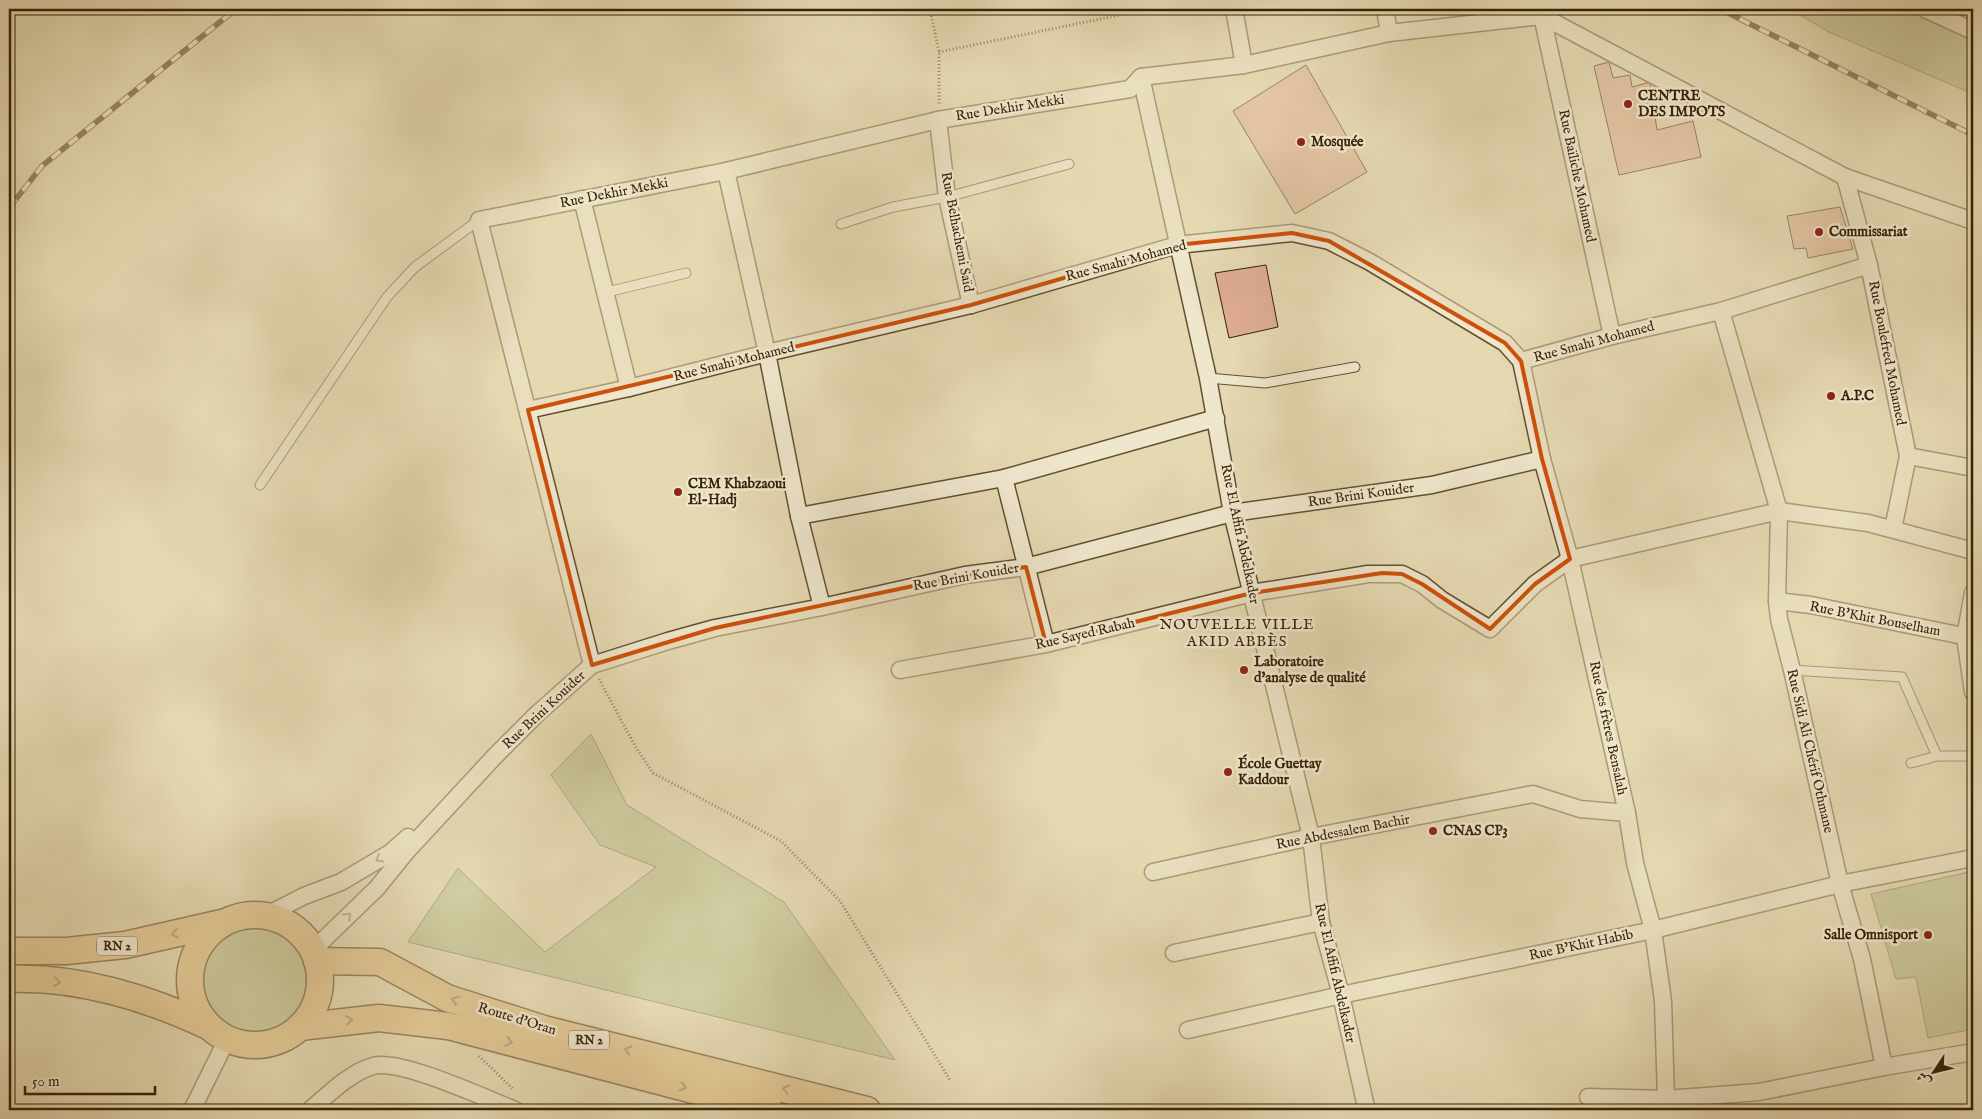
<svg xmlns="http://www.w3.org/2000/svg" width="1982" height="1119" font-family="'IM FELL English',Amiri,serif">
	<rect width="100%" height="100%" fill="#e5d9b2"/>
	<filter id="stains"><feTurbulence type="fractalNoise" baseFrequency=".004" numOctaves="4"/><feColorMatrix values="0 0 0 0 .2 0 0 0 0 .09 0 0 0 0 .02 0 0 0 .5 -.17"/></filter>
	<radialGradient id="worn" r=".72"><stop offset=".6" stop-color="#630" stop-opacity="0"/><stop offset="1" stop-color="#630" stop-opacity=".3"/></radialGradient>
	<!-- green -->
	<g fill="#b3bf8d" stroke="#757049">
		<polygon points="1790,9 1973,9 1973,94 1829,32"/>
		<polygon points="591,734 627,805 784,902 895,1060 408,942 458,868 545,952 656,867 600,845 551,775"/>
		<polygon points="1973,871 1973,1029 1928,1038 1916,977 1896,979 1871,894"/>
		<circle cx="255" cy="980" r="52"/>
	</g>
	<!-- building -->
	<g fill="#e0ad93" stroke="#372205">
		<polygon points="1609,62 1613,78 1630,75 1632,87 1650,82 1657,130 1693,121 1701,157 1619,175 1594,66"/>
		<polygon points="1306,65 1367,172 1295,214 1233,111"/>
		<polygon points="1840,207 1853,249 1808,258 1806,248 1794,249 1787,216"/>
		<polygon points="1266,265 1278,327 1229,338 1215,273"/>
	</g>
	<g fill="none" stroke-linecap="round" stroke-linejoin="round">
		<defs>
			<g id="service">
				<polyline points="841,224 893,207 947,197 1069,164"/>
				<polyline points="607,292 686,273"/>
				<polyline points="1208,378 1265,383 1355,367"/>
				<polyline points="260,485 387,297 415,267 479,220"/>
				<polyline points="1792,670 1902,677 1937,756"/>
				<polyline points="1911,763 1937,756 1973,756"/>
			</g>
			<g id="minor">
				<polyline points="1234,9 1244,65"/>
				<polyline points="1385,9 1389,33"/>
				<polyline points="1925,9 1973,31"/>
				<polyline points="1542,16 1845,177 1973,221"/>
				<polyline points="1542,16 1612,336"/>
				<polyline points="1141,77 1208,378 1232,513 1311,837 1321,922 1341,995 1366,1107"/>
				<polyline points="938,120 947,197 971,305"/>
				<polyline points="726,171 767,353 799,516 822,607"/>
				<polyline points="1845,177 1869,265 1908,456 1893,529"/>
				<polyline points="582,199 629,388"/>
				<polyline points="1521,361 1542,459 1570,559 1627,813 1635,863 1653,930 1663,1001 1666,1099"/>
				<polyline points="528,410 629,388 767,353 971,305 1177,245 1292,233 1329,241 1370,262 1505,343 1521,361 1612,336 1721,311 1869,265"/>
				<polyline points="1908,456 1973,468"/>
				<polyline points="1004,478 1046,644"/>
				<polyline points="799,516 1004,478 1216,418"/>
				<polyline points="1973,593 1965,637 1973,692"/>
				<polyline points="1777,601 1811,605 1973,638"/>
				<polyline points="592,665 479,220 726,171 938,120 1130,89 1141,77 1244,65 1389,33 1542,16"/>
				<polyline points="900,670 1046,644 1252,593 1368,574 1402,574 1422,584 1442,600 1490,629 1535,584 1570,559 1779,511 1868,523 1973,551"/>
				<polyline points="1153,872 1311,837 1533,794 1580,809 1627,813"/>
				<polyline points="265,916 304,896 341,882 390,853 408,837"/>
				<polyline points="313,950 377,888 407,851 495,756 537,714 592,665 668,641 715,628 822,607 965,575 1026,567 1232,513 1432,485 1542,459"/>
				<polyline points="1174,953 1321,922"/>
				<polyline points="1188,1030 1341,995 1653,930 1840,884 1973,858"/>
				<polyline points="1884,1067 1973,1052"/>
				<polyline points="1588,1097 1666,1099 1759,1092 1884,1067 1862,959 1840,884 1792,670 1779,619 1777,601 1779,511 1721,311"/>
				<polyline points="192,1110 227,1039"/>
				<path d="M 310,1110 C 328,1095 349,1073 373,1066 C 399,1058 487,1099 515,1110"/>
			</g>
			<g id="primary">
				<circle cx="255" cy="980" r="65"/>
				<polyline points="9,951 66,951 125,945 222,923"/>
				<polyline points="317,961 380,962 447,998 544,1029 867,1110"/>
				<path d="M 9,979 C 77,976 149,998 210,1027"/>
				<polyline points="300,1027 379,1018 448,1026 770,1110"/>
			</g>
		</defs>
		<!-- service casing -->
		<use href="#service" stroke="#625030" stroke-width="11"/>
		<!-- minor casing -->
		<use href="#minor" stroke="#625030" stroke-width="19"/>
		<!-- primary casing -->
		<use href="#primary" stroke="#372205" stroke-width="29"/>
		<!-- path -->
		<g stroke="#372205" stroke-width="3" stroke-dasharray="1 2.5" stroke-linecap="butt">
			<polyline points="930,9 939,52 939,105"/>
			<polyline points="939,52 1149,9"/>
			<polyline points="599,679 635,746 653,773 781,841 840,901 950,1080"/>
			<polyline points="479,1056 514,1090"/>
		</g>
		<!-- service -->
		<use href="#service" stroke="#eee6cd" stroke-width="9"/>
		<!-- minor -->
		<use href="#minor" stroke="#eee6cd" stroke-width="16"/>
		<!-- primary -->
		<use href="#primary" stroke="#e2bc79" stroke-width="26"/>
		<defs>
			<g id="rail">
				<polyline points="1720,9 1973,135"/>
				<polyline points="9,208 42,166 236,9"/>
			</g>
		</defs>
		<!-- rail casing -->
		<use href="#rail" stroke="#372205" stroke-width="5.5"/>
		<!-- rail -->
		<use href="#rail" stroke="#eee6cd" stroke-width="4" stroke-dasharray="11" stroke-linecap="butt"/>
	</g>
	<!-- one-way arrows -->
	<defs><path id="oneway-chevron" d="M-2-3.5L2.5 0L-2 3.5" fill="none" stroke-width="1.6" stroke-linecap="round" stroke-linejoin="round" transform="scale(1.25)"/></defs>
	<g stroke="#928469">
		<use href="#oneway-chevron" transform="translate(379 859) rotate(149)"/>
		<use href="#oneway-chevron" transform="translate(348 916) rotate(-44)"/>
	</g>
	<g stroke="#8c6f3f">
		<use href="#oneway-chevron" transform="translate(175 934) rotate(167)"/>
		<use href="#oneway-chevron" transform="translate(57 982) rotate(7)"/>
		<use href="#oneway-chevron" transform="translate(455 1000) rotate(-162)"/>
		<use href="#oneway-chevron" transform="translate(349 1020) rotate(-6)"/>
		<use href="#oneway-chevron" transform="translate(509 1042) rotate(15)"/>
		<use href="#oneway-chevron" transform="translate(628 1050) rotate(-166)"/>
		<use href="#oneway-chevron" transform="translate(683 1087) rotate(15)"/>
		<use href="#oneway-chevron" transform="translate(786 1089) rotate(-166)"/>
	</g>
	<!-- marked area -->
	<path d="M0 0H1982V1119H0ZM 1292,233 L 1329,241 L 1505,343 L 1521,361 L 1542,459 L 1570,559 L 1535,584 L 1490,629 L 1422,584 L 1402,574 L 1382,573 L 1252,593 L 1046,644 L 1026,567 L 965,575 L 715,628 L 592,665 L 528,410 L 971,305 L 1177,245 Z" fill="#e5d9b2" fill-opacity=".55" fill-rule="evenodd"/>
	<path fill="none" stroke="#cd510b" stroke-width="4" stroke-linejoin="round" d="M 1292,233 L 1329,241 L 1505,343 L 1521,361 L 1542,459 L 1570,559 L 1535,584 L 1490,629 L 1422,584 L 1402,574 L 1382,573 L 1252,593 L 1046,644 L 1026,567 L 965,575 L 715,628 L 592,665 L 528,410 L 971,305 L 1177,245 Z"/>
	<!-- markers -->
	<g fill="#8f2418" stroke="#eee6cd" stroke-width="2">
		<circle cx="1628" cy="104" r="5"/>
		<circle cx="1301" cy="142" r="5"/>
		<circle cx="1819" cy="232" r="5"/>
		<circle cx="1831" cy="396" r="5"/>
		<circle cx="678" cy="492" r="5"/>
		<circle cx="1244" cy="670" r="5"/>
		<circle cx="1228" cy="772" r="5"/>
		<circle cx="1433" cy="831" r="5"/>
		<circle cx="1928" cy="935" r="5"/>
	</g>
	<g text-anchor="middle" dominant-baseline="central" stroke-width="5" stroke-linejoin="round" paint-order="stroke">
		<!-- shield labels -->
		<g fill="#eee6cd" stroke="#6e5d41" stroke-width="1">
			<rect x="97" y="936.5" width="40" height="19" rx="4"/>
			<rect x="569" y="1030.5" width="40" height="19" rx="4"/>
		</g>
		<g font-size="12" font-weight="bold" fill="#372205">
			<text x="117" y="946">RN 2</text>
			<text x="589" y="1040">RN 2</text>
		</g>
		<!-- poi labels -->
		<g font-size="14" font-weight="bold" fill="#372205" stroke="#eee6cd" text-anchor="start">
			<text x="1638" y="96">CENTRE<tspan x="1638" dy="16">DES IMPOTS</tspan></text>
			<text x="1311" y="142">Mosquée</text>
			<text x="1829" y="232">Commissariat</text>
			<text x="1841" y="396">A.P.C</text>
			<text x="688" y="484">CEM Khabzaoui<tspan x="688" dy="16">El-Hadj</tspan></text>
			<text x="1254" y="662">Laboratoire<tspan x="1254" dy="16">d'analyse de qualité</tspan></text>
			<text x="1238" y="764">École Guettay<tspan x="1238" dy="16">Kaddour</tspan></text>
			<text x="1443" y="831">CNAS CP3</text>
			<text x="1918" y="935" text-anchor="end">Salle Omnisport</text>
		</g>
		<!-- street labels -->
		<g font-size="14" fill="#372205" stroke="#eee6cd">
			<text transform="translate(1010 108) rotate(-9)">Rue Dekhir Mekki</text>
			<text transform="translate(1577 176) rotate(78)">Rue Baïliche Mohamed</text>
			<text transform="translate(614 193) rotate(-11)">Rue Dekhir Mekki</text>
			<text transform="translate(957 232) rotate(79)">Rue Belhachemi Saïd</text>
			<text transform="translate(1126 261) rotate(-15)">Rue Smahi Mohamed</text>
			<text transform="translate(1594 342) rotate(-15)">Rue Smahi Mohamed</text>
			<text transform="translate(1887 353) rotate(79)">Rue Boulefred Mohamed</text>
			<text transform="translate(734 362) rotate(-14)">Rue Smahi Mohamed</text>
			<text transform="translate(1361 495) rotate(-8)">Rue Brini Kouider</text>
			<text transform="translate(1240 534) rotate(78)">Rue El Affifi Abdelkader</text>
			<text transform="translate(966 577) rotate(-10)">Rue Brini Kouider</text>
			<text transform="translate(1875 619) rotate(11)">Rue B'Khit Bouselham</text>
			<text transform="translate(1085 634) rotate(-13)">Rue Sayed Rabah</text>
			<text transform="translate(544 710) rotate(-43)">Rue Brini Kouider</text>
			<text transform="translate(1608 728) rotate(78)">Rue des frères Bensalah</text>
			<text transform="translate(1810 751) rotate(77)">Rue Sidi Ali Chérif Othmane</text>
			<text transform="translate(1343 832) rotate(-11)">Rue Abdessalem Bachir</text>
			<text transform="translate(1581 945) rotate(-12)">Rue B'Khit Habib</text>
			<text transform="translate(1335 973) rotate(77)">Rue El Affifi Abdelkader</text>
			<text transform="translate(517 1019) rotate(17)">Route d'Oran</text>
		</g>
		<!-- neighbourhood labels -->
		<g font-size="15" letter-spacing="1" fill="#372205" stroke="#eee6cd">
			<text x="1237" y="624">NOUVELLE VILLE<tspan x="1237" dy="17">AKID ABBÈS</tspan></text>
		</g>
	</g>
	<!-- margin -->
	<rect width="1982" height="1119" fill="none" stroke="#e5d9b2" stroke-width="30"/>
	<rect x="10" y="10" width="1962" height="1099" fill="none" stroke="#372205" stroke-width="2.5"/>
	<rect x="15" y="15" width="1952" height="1089" fill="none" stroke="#372205"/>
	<!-- north arrow -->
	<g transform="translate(1934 1072) rotate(235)" stroke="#eee6cd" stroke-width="4" paint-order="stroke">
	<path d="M0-4L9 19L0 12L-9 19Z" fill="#372205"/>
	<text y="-8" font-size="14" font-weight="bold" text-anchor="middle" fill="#372205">ش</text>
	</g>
	<!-- scale -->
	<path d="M25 1086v8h130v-8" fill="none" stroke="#372205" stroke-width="2.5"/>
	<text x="32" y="1086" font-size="15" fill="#372205" stroke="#eee6cd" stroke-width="4" paint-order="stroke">50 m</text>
	<rect width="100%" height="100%" filter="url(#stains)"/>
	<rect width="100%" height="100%" fill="url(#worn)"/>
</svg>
